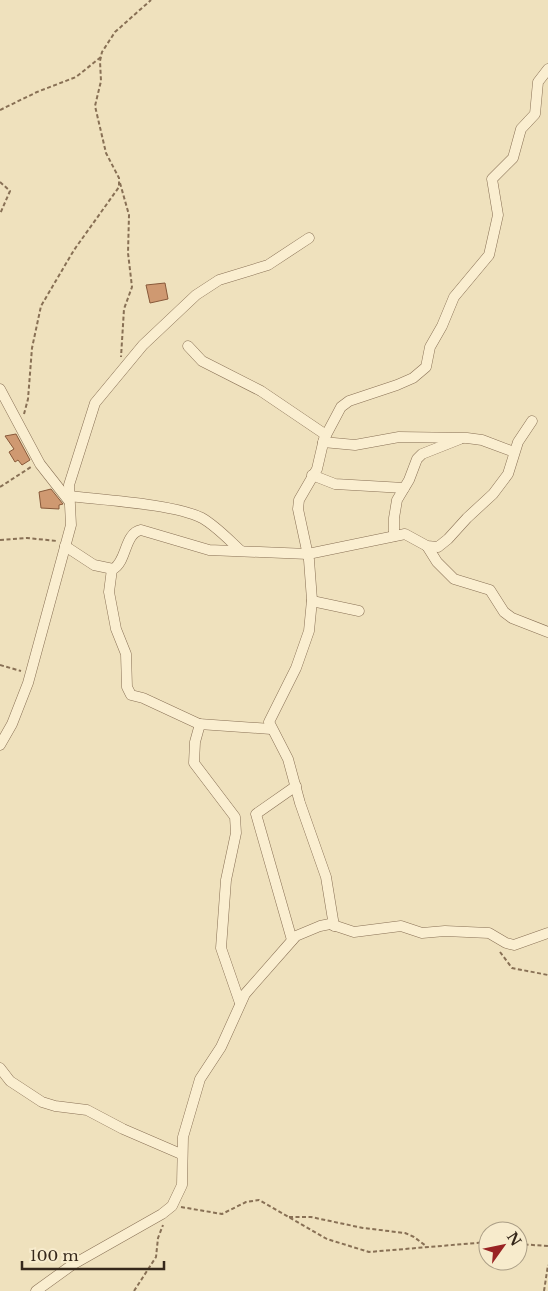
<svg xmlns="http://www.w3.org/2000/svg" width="548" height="1291" font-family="'Libre Baskerville',serif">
	<rect width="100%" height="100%" fill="#efe1bd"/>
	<!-- building -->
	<g fill="#cf9971" stroke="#88593a">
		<polygon points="165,283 168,299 150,303 146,285"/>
		<polygon points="16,434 30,460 22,465 18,460 15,462 9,452 14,449 5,436"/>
		<polygon points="51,489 63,504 59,505 59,509 41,508 39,492"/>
	</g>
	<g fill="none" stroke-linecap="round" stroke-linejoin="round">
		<defs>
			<g id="minor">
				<polyline points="188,346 202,361 261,391 326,435"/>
				<polyline points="0,389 40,464 69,501"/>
				<polyline points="323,442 355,445 399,437 467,438 482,440 514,452"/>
				<polyline points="312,475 335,484 404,488"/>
				<path d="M 69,496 C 103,500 174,504 202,518 C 216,526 228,539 240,550"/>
				<polyline points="394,536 394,518 397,500 409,480 417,459 422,454 460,439"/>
				<path d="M 65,546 L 94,565 L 113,569 C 127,562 124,533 141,530 L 209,550 L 308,554 L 405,534 L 427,546 L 438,547 L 448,539 L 467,518 L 493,494 L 508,474 L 518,442 L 532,421"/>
				<polyline points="427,546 437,562 454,579 490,590 504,612 512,618 548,632"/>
				<polyline points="112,569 109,592 116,629 126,654 127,687 131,695 143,698 199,724 271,729"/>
				<polyline points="312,601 359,611"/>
				<polyline points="200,724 195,742 194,763 235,817 236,833 226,880 221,948 240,1003"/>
				<polyline points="0,745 12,724 28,683 71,525 69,485 95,403 143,345 196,295 219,280 268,265 309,238"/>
				<polyline points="334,926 326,877 300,803 288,759 269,722 296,668 309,631 312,600 309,560 298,509 299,500 317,469 324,439 341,407 349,401 397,385 413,378 426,367 430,347 442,326 454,297 489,255 498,215 492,179 513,158 521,129 535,114 538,82 548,69"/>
				<polyline points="292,940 256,814 296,786"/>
				<polyline points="0,1068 10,1081 42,1102 55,1106 87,1110 123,1129 181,1154"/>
				<polyline points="36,1291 72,1265 162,1214 172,1206 182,1185 183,1137 200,1079 221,1047 245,994 296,936 320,926 330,924 354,932 401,926 422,933 445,931 489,933 506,943 514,945 548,933"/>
			</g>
		</defs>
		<!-- minor casing -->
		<use href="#minor" stroke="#887055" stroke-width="11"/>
		<!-- path -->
		<g stroke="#887055" stroke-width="2" stroke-dasharray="4 2.5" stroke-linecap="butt">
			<polyline points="0,110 37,92 76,77 101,57"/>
			<polyline points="0,182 10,191 0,214"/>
			<polyline points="120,183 129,215 128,253 132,287 124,309 121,357"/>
			<polyline points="24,414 28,399 32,348 41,306 74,250 119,187 119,178 106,153 95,106 101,81 100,61 102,52 115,32 151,0"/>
			<polyline points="0,487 31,467"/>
			<polyline points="0,540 27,538 57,541"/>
			<polyline points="0,665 21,671"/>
			<polyline points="500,952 512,968 548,975"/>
			<polyline points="181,1207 222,1214 246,1202 259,1200 327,1239 369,1252 488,1242"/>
			<polyline points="289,1217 311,1217 363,1228 405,1233 414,1237 426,1246"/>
			<polyline points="518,1244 548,1246"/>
			<polyline points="134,1291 156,1257 158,1238 163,1225"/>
			<polyline points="544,1291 548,1265"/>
		</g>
		<!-- minor -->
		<use href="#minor" stroke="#faeed0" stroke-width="10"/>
	</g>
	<!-- north arrow -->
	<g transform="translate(503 1246) rotate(57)"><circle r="24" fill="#f7ebcc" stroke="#aa9d85"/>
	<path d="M0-4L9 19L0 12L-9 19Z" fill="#992323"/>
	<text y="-8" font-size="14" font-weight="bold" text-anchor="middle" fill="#36281b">N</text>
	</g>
	<!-- scale -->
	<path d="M22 1261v8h142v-8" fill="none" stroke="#36281b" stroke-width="2.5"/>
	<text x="30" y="1261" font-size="15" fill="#36281b" stroke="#f7ebcc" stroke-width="4" paint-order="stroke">100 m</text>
</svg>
